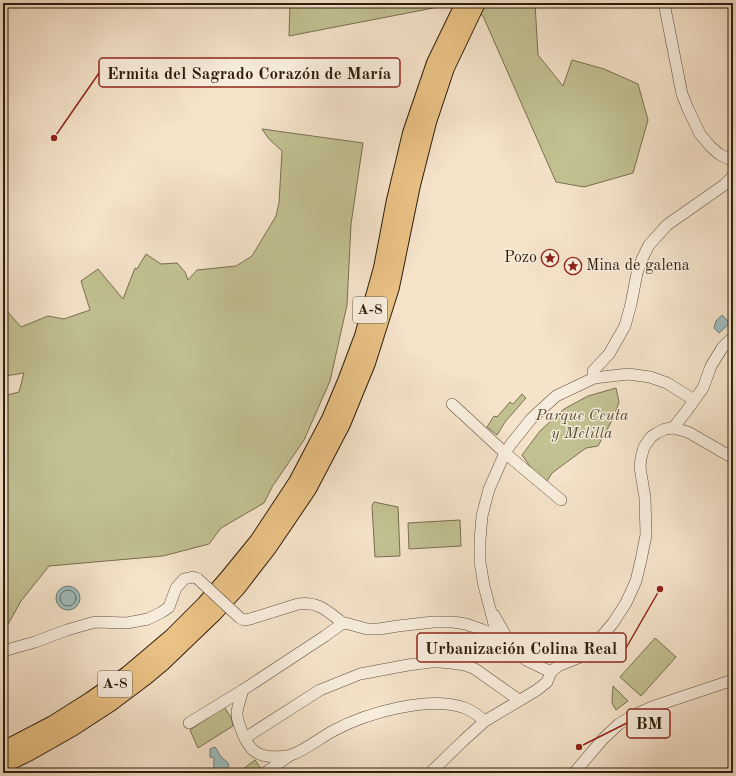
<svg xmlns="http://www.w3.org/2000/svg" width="736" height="776" font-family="'Old Standard TT',serif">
	<rect width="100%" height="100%" fill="#f5e3ca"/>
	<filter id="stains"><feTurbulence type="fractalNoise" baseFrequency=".005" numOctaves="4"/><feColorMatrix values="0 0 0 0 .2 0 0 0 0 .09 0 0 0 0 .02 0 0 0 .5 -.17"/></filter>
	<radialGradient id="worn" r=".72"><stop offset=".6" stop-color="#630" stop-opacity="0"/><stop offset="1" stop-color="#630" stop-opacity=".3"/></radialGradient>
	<!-- green -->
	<g fill="#c2c192" stroke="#786f50">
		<polygon points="290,3 459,3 289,36"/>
		<polygon points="463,3 535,3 538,55 563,86 572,60 604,69 638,84 648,120 633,173 584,187 556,182 483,16 473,7"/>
		<polygon points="262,129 363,143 351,224 347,305 330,381 304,440 272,487 264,503 221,528 209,544 163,556 49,566 21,601 3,633 3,396 19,392 24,373 5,376 3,374 3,313 6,310 21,327 48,316 64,319 90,310 81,281 98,269 123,299 135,268 137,269 146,254 161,264 177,263 185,272 188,280 197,270 236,266 252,256 276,216 279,203 282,151 269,139"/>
		<polygon points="616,388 619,402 614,417 598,446 586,448 552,473 544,486 522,455 540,431 564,409 588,396"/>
		<polygon points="522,394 526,398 505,422 497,435 487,427 494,416 497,417 510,402 513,404"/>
		<polygon points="374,502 398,507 400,556 375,557 372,506"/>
		<polygon points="460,520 461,546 409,549 408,523"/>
		<polygon points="655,638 676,657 641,696 620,677"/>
		<polygon points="613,686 628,701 616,710 612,703"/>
		<polygon points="224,707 231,717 233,726 198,748 190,730"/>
		<polygon points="255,760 262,770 257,773 240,773 239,772"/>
	</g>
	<!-- water -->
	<g fill="#9fbdbf" stroke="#717d78">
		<polygon points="722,315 730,323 719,333 714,328 716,321"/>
		<circle cx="68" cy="598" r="12"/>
		<path d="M 215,747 C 218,750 217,751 220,755 C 222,759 227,760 229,765 L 227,769 C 218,776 212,770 214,760 L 214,758 L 210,757 L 210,749 Z"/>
	</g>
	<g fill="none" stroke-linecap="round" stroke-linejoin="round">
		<!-- shore -->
		<circle stroke="#666d66" stroke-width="1" cx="68" cy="598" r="8"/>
		<defs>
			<g id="minor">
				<polyline points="664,3 682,94 688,109 700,134 710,146 719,154 733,161"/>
				<polyline points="594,378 628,374 650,377 667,383 694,400"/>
				<polyline points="452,404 505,453 561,500"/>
				<polyline points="673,428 688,432 733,458"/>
				<polyline points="494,615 511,645"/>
				<path d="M 240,618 L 244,620 L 250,619 L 298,604 C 319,601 328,612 343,623"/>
				<polyline points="492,634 494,629 494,624 484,586 480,562 480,540 482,516 489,489 505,453 511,444 531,419 556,396 594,378 593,371 609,354 625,326 631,304 637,273 642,259 649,245 667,225 724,185 733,176"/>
				<polyline points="3,651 35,642 67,630 95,622 127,623 148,619 162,612 169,607 176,588 184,579 193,577 198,579"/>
				<polyline points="551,672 558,666 578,658 590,650 613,623 626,603 636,581 641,560 646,535 645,498 640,467 641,458 644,447 651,437 657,433 665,429 673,428 685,413 703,388 711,366 722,348 733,337"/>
				<path d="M 485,721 C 479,716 473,711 465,708 C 429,695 366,713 333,731 C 320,738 304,751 291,755 C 279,758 262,758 253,750 C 248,745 244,737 242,732 C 240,726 237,720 237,714 C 237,706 241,698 243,690 L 325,636 L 343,623 L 349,624 L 367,629 L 379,629 L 398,626 L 433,622 L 453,622 L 466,624 L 483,630 L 501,639 L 526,660 L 551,672"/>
				<polyline points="189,723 243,690"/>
				<polyline points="245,738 320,690 360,674 408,665 431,662 440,662 451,663 465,665 475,669 519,700"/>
				<polyline points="265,773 289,756"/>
				<polyline points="430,773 464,740 485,721 537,690 547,682 551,672"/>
				<polyline points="574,773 603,739 619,724 632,716 652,707 733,680"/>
			</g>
			<g id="highway">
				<polyline points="3,750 53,724 91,700 127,675 173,636 205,604 227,579 258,541 297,482 330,419 346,381 363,336 382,268 395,200 411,133 435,63 464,3"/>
				<polyline points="3,765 28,753 72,728 109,704 145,677 163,662 214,613 237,588 268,548 308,489 342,424 367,363 391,287 412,185 428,122 446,68 477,3"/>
			</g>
		</defs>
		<!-- minor casing -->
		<use href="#minor" stroke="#5f4e3c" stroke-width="12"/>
		<!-- highway casing -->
		<use href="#highway" stroke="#2d1d0d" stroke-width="18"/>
		<!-- minor -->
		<use href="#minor" stroke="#f8eddd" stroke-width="11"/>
		<!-- highway -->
		<use href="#highway" stroke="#eac285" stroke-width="16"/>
		<defs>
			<polyline id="minor-bridge" points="198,579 240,618"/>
		</defs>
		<!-- minor-bridge casing -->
		<use href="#minor-bridge" stroke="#5f4e3c" stroke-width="12" stroke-linecap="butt"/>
		<!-- minor-bridge -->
		<use href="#minor-bridge" stroke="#f8eddd" stroke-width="11"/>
	</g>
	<!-- icons -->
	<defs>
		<symbol id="sight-ring" viewBox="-11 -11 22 22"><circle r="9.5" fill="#f8eddd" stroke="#8f2418" stroke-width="1.5"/><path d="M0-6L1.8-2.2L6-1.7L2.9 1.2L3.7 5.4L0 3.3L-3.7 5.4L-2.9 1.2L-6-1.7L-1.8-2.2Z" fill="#8f2418"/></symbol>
	</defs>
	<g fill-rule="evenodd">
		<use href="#sight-ring" x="540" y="248" width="20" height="20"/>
		<use href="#sight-ring" x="563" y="256" width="20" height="20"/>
	</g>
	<g text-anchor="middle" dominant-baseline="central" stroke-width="3" stroke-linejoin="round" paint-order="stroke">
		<!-- shield labels -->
		<g fill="#f8eddd" stroke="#6a5b4b" stroke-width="1">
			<rect x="353" y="297" width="34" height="26" rx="3"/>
			<rect x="98" y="671" width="34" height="26" rx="3"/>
		</g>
		<g font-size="15" font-weight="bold" fill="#2d1d0d">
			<text x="370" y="310">A-8</text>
			<text x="115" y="684">A-8</text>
		</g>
		<!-- poi labels -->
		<g font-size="16" fill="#2d1d0d" stroke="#f8eddd" text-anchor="end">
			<text x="537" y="258">Pozo</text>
			<text x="586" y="266" text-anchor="start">Mina de galena</text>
		</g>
		<!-- park labels -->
		<g font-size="16" font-style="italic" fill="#5a4e35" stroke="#f8eddd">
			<text x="582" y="416">Parque Ceuta<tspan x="582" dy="18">y Melilla</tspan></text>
		</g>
	</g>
	<!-- callouts -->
	<path fill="none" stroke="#8f2418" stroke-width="1.5" d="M54 138L99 73M660 589L626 648M579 747L627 723"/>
	<g fill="#8f2418" stroke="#f8eddd" stroke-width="1.5">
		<circle cx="54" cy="138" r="4"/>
		<circle cx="660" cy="589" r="4"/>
		<circle cx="579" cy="747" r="4"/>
	</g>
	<g fill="#f8eddd" stroke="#8f2418" stroke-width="1.5">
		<rect x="99" y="58" width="301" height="29" rx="4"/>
		<rect x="417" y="633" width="209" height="29" rx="4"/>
		<rect x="627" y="709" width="43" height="29" rx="4"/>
	</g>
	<g font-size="17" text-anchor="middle" font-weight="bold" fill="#2d1d0d">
		<text x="249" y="79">Ermita del Sagrado Corazón de María</text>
		<text x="521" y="654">Urbanización Colina Real</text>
		<text x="649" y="729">BM</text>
	</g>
	<!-- margin -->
	<rect width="736" height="776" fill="none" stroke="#f5e3ca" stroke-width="16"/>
	<rect x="4" y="4" width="728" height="768" fill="none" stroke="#2d1d0d" stroke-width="2"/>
	<rect x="8" y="8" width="720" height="760" fill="none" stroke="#2d1d0d"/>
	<rect width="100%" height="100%" filter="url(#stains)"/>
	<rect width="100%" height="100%" fill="url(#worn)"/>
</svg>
